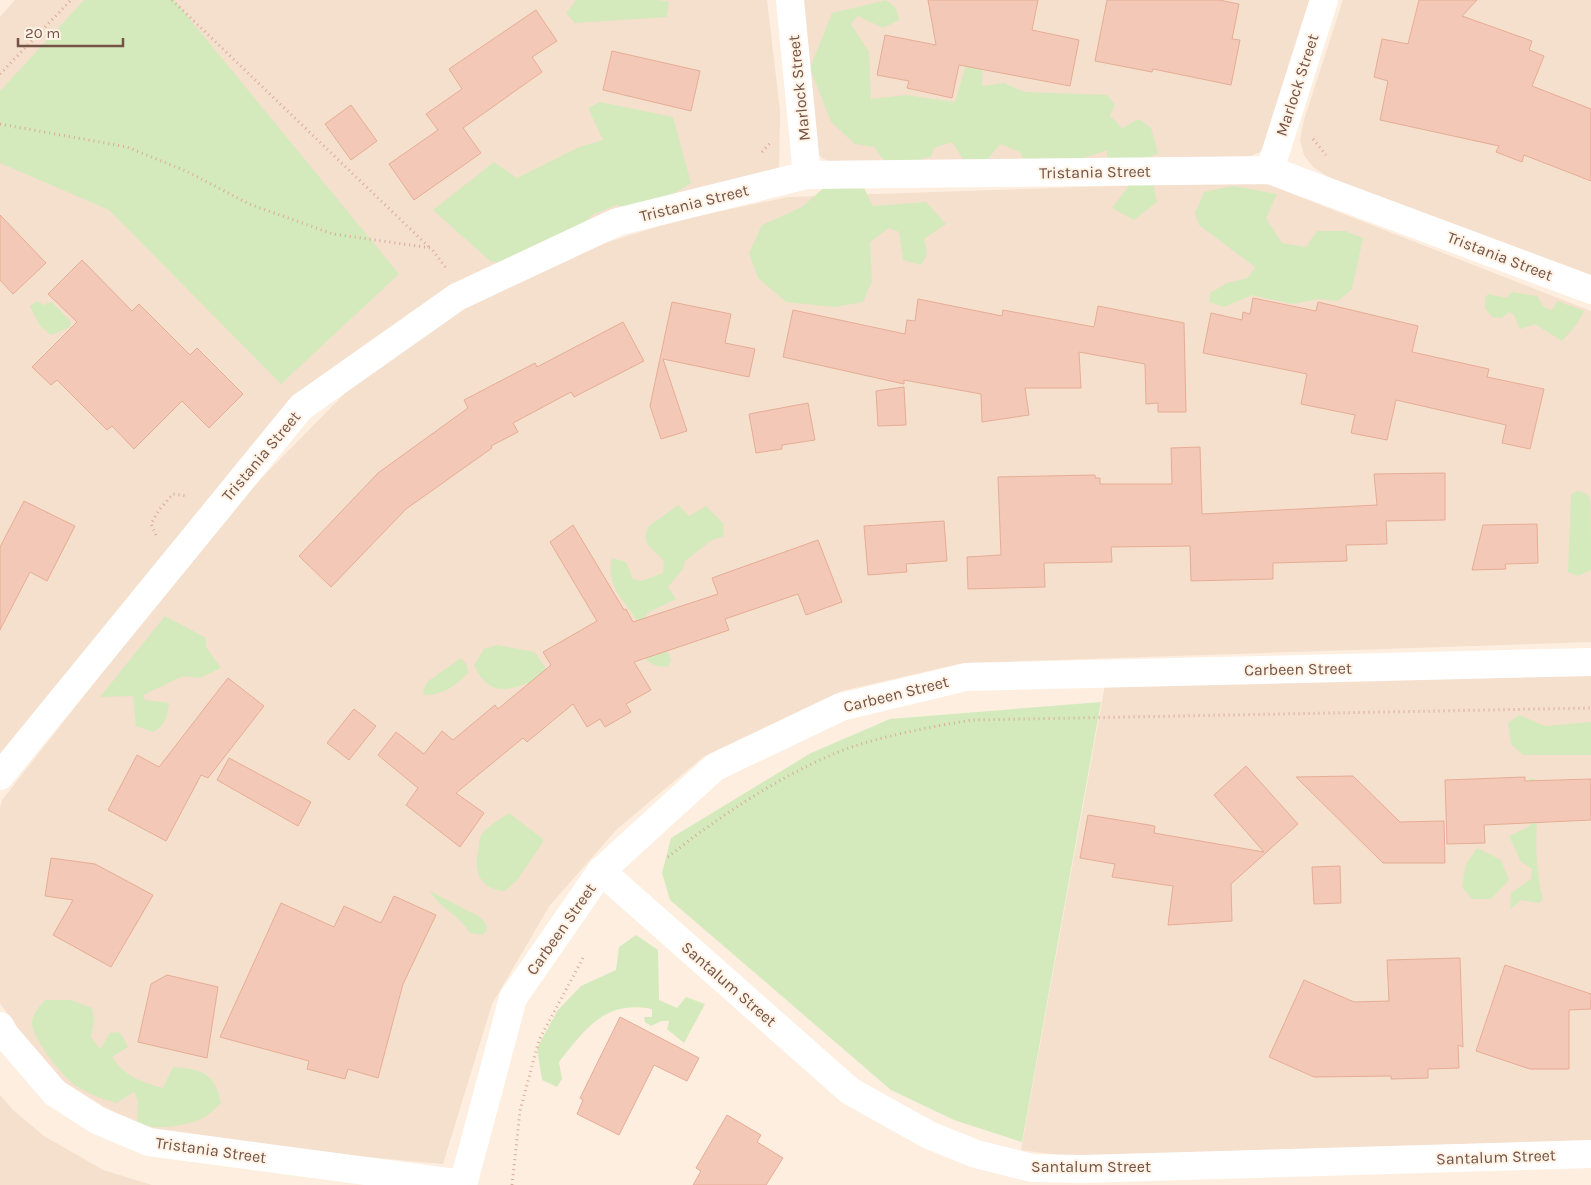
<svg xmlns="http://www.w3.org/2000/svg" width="1591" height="1185" font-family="Karla,sans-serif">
	<rect width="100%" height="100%" fill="#fdeedf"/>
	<!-- residential -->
	<g fill="#f5dfcd">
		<polygon points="15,0 767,0 780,111 779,172 611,215 482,270 434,297 302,396 0,763 0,17"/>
		<polygon points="798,0 1311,0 1268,141 1260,152 1246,158 842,168 822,158 814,149"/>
		<polygon points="1343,0 1591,0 1591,275 1330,178 1313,167 1304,155 1300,140 1304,120"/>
		<polygon points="1235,182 1267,184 1591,311 1591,642 963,663 841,691 703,757 617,829 550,905 492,1004 443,1164 236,1145 158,1135 127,1121 63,1081 20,1032 0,1003 0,808 2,800 233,507 366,372 452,313 592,247 679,220 788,197"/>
		<polygon points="1591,673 1591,1140 1074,1157 1021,1150 1105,685"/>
		<polygon points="0,1095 13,1110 44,1136 103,1170 152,1185 0,1185"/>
	</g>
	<!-- green -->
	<g fill="#d4eabd">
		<polygon points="84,0 174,0 399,274 281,384 109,210 0,163 0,91"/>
		<polygon points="576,0 658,0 669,2 667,17 575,23 566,13"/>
		<path d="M 886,0 L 896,8 L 899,20 L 883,28 L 858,16 L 851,24 L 869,52 L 871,99 L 906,95 L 955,102 L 967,61 L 984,19 L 982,86 L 1004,83 L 1025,92 L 1107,95 L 1115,105 L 1110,116 L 1122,128 L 1139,119 L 1151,128 L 1158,153 L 1148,158 L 1157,202 L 1134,220 L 1112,208 L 1136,176 L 1107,160 L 1107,150 L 1065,164 L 1025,164 L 1020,152 L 1000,144 L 987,160 L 963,159 L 952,142 L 934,148 L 931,157 C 912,159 907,169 888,166 L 874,147 L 855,144 L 831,122 L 810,68 L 832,13 Z"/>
		<polygon points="600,102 673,117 691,183 667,198 630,208 616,205 592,215 573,236 529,268 490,261 433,210 494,162 517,178 579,147 603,140 588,108"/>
		<polygon points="861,182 873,206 926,202 946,224 924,239 927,254 921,265 903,260 899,232 889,228 870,242 872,281 863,302 834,307 786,302 758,278 749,253 762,225 802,207 828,184"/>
		<polygon points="1233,186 1277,194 1266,218 1282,243 1306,247 1317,231 1345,231 1363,238 1352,289 1338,301 1319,299 1293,304 1252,295 1224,307 1209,302 1210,293 1227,283 1248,278 1255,267 1199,225 1195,213 1204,192"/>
		<polygon points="1512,292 1537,296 1544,307 1552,310 1557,301 1584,311 1577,324 1562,341 1535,324 1520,329 1514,315 1509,312 1502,318 1492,317 1485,308 1485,298 1488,294 1506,298"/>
		<polygon points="37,301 44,305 52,302 71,322 70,327 51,335 40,326 30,306"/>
		<path d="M 1578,491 C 1584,492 1588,494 1590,499 C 1591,510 1591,556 1591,570 L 1578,576 L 1568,572 L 1571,494 Z"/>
		<path d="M 678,505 L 689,516 L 706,506 L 723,523 L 724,536 L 710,541 L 685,561 L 683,569 L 668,587 L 676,599 L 647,613 L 645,619 L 655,625 L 671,660 L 668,667 C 656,667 647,664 641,652 C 652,613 601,598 612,558 L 626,562 L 633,579 L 641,581 L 663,573 L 664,561 L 647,544 L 645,535 L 649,526 Z"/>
		<path d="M 165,616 L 206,638 L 206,647 L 221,668 L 200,678 L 183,676 L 143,695 L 145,700 L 169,703 C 167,716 166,726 153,732 L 136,726 L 133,696 L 100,697 Z"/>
		<path d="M 497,645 L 535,652 L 553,680 L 538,687 L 527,683 C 503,694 485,691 474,665 L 484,649 Z"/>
		<path d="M 461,658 L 467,665 L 468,673 C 455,686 443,695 425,695 L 423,691 L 427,682 Z"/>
		<polygon points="1101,702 1022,1142 954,1120 891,1090 670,900 662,873 671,838 811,753 890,719"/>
		<polygon points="1519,715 1545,726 1591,722 1591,755 1523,755 1511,744 1508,723"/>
		<path d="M 1529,778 L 1541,781 C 1536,819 1533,861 1543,899 L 1539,903 L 1521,900 L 1510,910 L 1511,893 L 1531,879 L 1532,869 L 1521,862 L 1509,836 L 1530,826 Z"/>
		<path d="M 509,813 L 543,839 L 543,842 L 518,879 L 505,891 C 478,890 473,869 479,847 C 479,843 480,838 481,835 C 486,827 501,819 509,813 Z"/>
		<polygon points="1477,848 1501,860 1509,880 1491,899 1472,899 1462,887 1466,864"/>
		<path d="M 430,891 L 478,916 L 485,922 L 487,930 L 482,935 L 470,933 C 460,915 440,909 430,891 Z"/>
		<path d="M 636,935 L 658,950 L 659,1000 L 677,1008 L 686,997 L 705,1004 L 684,1043 L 667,1029 L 669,1021 L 661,1021 L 651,1026 L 645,1022 L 644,1017 L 652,1017 L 652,1009 C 605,1000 585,1029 559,1062 L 562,1079 L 557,1087 L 542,1080 L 537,1048 L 558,1010 L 581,986 L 616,970 L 619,947 Z"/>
		<path d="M 45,1000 L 71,1000 L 92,1008 L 94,1021 L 91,1037 L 100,1049 L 110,1033 L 120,1032 L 128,1047 L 112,1057 C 126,1077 139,1081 163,1088 L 173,1067 C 202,1069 215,1073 221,1103 C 216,1108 209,1115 203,1118 C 183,1127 156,1130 137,1124 L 138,1101 L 134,1092 L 116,1103 C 100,1098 83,1092 70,1081 C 59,1071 32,1038 32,1023 C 32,1014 40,1006 45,1000 Z"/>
	</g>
	<!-- building -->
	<g fill="#f3c8b6" stroke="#e6ad95">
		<polygon points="928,0 1038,0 1032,30 1079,40 1070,86 959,65 952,98 907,88 909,81 877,75 885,35 936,45"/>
		<polygon points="1107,0 1219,0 1239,4 1232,39 1240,40 1231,85 1153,69 1152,72 1095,61"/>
		<polygon points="1419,0 1477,0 1462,16 1532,41 1529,50 1544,56 1532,86 1591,109 1591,181 1524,155 1522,162 1496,152 1499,146 1380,120 1388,81 1374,77 1382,39 1408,44"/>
		<polygon points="536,10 557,41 532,57 542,72 463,128 481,153 414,200 389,164 438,130 426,114 462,89 449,69"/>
		<polygon points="612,51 700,71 691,111 603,90"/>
		<polygon points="351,105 377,141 351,160 325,124"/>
		<polygon points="0,215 46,263 13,294 0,280"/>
		<polygon points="82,260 132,311 139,304 190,355 197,348 243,394 209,428 182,401 134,449 112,426 107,430 57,380 51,385 32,367 77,322 48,294"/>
		<polygon points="1253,298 1316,311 1318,302 1418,326 1412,352 1489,369 1487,377 1544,389 1530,449 1502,443 1506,425 1396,400 1387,440 1351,433 1355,415 1301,404 1307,374 1203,353 1211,313 1242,320 1243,312 1250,314"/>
		<polygon points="918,299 1002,316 1003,310 1094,327 1098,306 1184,323 1186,412 1158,412 1158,403 1146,404 1145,364 1079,352 1081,388 1025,388 1029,415 982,422 981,394 904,380 904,384 783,357 793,310 905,334 907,320 915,321"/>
		<polygon points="672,302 731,314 725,343 755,349 749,377 663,359 687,431 661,439 650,406"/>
		<polygon points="623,322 644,361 574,397 571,392 513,423 518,432 491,446 492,448 406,509 331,587 299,556 378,473 468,408 464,400 535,363 537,367"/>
		<polygon points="904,387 906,425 878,426 876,391"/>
		<polygon points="808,403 815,440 782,445 782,449 756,453 749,414"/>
		<polygon points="1200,447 1202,514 1377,505 1374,474 1445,473 1445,520 1386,521 1387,544 1346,545 1347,561 1273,563 1273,579 1191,581 1190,546 1111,547 1112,562 1044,563 1045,587 968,589 967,557 1001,555 998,477 1095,475 1095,478 1100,478 1100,484 1172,484 1171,448"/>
		<polygon points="24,501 75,526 47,581 30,572 0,630 0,547"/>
		<polygon points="944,521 947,561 906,564 907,572 868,575 864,526"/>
		<polygon points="1537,524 1538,563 1505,564 1506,569 1472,570 1483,525"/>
		<polygon points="573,525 624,610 626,609 633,622 718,594 712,578 818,540 842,602 806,615 798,594 725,619 729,630 634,662 651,690 626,704 631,712 605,727 600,719 587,727 573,704 527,742 523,738 456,793 484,813 460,847 406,805 418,788 378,755 396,732 424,754 442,731 453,740 495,705 498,709 551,665 543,652 597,621 550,542"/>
		<polygon points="228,678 264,706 208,778 201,775 166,841 108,810 137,755 159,767"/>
		<polygon points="354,709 376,726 349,760 327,743"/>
		<polygon points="229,758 311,802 298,826 217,780"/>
		<polygon points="1246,766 1298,824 1231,884 1232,921 1168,925 1173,886 1112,877 1115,864 1080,858 1088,815 1155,826 1154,833 1264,852 1214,795"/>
		<polygon points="1353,776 1400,822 1444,821 1445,863 1383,863 1296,777"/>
		<polygon points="1525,777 1525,781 1591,779 1591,820 1484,825 1485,843 1447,844 1445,780"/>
		<polygon points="51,858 95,864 153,895 111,967 53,935 73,900 45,896"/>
		<polygon points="1340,866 1341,903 1314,904 1312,867"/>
		<polygon points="394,896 436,915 403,984 378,1078 348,1069 345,1079 307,1069 309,1061 220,1037 281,903 334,927 344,906 381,923"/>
		<polygon points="1460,958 1463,1047 1458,1045 1459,1068 1428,1069 1428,1078 1391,1079 1391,1076 1314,1077 1269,1057 1304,980 1354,1002 1389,1001 1387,960"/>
		<polygon points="1505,965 1591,994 1591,1009 1569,1010 1569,1069 1530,1069 1476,1051"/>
		<polygon points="167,975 218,987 207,1058 138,1042 151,984"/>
		<polygon points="620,1017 699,1058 687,1081 654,1065 619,1135 577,1114 583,1100 580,1098"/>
		<polygon points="727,1115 761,1135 757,1142 783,1158 766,1185 693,1185 701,1171 696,1168"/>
	</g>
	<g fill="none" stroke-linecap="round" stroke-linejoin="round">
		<!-- path -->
		<g stroke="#d8ac99" stroke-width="3" stroke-dasharray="1 4" stroke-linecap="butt">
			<polyline points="172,0 430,248"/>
			<polyline points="0,74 71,0"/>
			<polyline points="0,124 127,147 188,172 249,204 333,234 431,248 446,268"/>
			<polyline points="1313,139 1326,155"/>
			<polyline points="762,152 771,142"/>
			<polyline points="156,535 151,524 159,510 173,494 188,496"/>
			<path d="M 668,857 C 720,815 797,764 861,744 C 898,733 935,726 972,720 L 1591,708"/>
			<polyline points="512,1185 520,1111 539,1040 583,958"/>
		</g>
		<!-- minor -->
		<g stroke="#fff" stroke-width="28">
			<polyline points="790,0 807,175"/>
			<polyline points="1270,170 1324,0"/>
			<polyline points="0,776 301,407 457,297 617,222 807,175 1270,170 1591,290"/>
			<polyline points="601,871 850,1091 929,1135 976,1154 1032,1168 1082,1169 1591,1154"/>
			<polyline points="0,1026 6,1036 55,1093 97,1120 149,1142 463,1184"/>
			<polyline points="463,1185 513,998 601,871 715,767 841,707 966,677 1591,662"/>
		</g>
	</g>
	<g text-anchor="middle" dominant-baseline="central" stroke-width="4" stroke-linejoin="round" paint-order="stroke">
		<!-- street labels -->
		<g font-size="16" fill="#745246" stroke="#fff3e6">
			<text transform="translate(1297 85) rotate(-72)">Marlock Street</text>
			<text transform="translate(799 88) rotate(-96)">Marlock Street</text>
			<text transform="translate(1095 172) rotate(-1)">Tristania Street</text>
			<text transform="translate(694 203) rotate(-14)">Tristania Street</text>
			<text transform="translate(1500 256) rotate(21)">Tristania Street</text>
			<text transform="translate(261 456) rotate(-50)">Tristania Street</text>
			<text transform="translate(1298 669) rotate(-1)">Carbeen Street</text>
			<text transform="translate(896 694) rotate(-14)">Carbeen Street</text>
			<text transform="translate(561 929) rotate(-55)">Carbeen Street</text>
			<text transform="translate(729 984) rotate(41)">Santalum Street</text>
			<text transform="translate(211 1150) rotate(8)">Tristania Street</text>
			<text transform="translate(1496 1157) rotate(-2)">Santalum Street</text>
			<text x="1091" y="1166">Santalum Street</text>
		</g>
	</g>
	<!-- scale -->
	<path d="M18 38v8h105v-8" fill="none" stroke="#745246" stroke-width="2.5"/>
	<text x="25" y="38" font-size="15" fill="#745246" stroke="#fff3e6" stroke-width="4" paint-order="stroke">20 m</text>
</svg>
